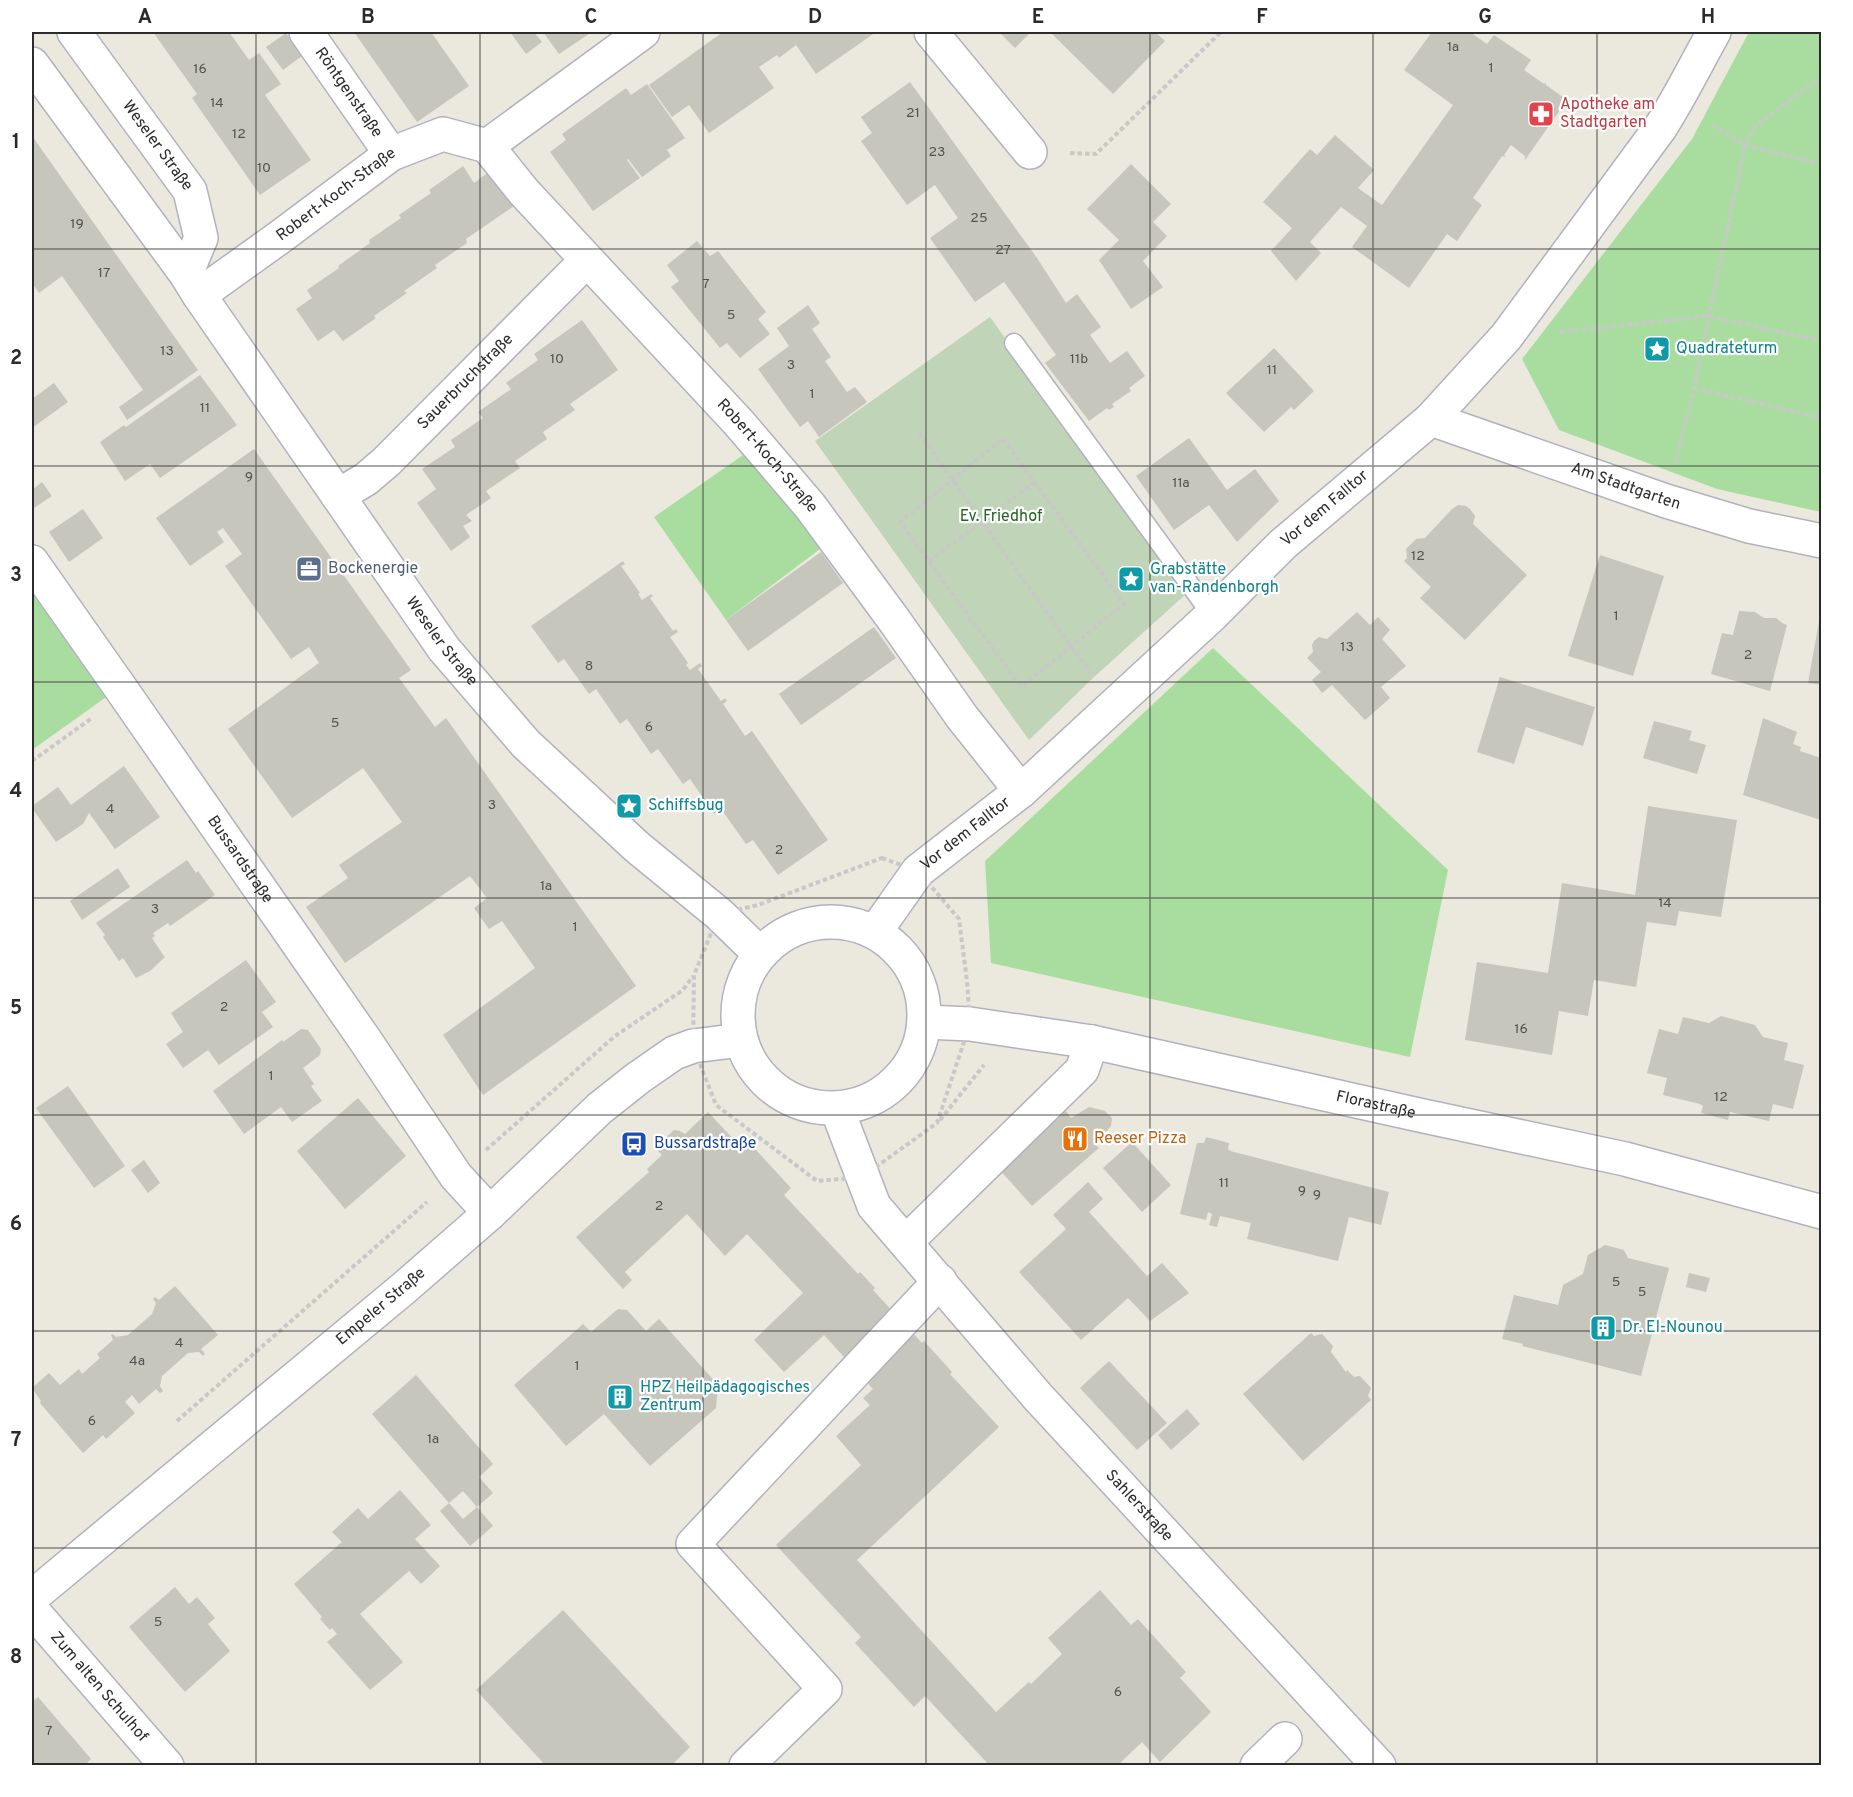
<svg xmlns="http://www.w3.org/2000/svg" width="1853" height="1797" font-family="Overpass,sans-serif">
	<rect width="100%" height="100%" fill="#ebe8de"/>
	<!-- green -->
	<g fill="#a9dd9f">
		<polygon points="1749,32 1821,32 1821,512 1717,489 1559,430 1522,359 1692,139"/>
		<polygon points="746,453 767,475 820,549 726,620 654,517"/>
		<polygon points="32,586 109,695 32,750"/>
		<polygon points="1213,648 1448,870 1410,1057 991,963 985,861"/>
	</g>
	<!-- cemetery -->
	<polygon fill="#c0d4b7" points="990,317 1187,593 1093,678 1029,740 815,441"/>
	<!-- building -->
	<g fill="#c7c6bc">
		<polygon points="153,32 229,32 249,60 259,53 281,84 265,95 311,160 260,195 192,98 197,94"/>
		<polygon points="354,32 431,32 469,86 417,122"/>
		<polygon points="510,32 534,32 542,42 526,54"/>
		<polygon points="543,32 592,32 559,54"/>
		<polygon points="723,32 876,32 816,74 796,45 779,58 777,55 759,67 774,88 709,133 689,105 672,117 649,85"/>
		<polygon points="999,32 1031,32 1015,48"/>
		<polygon points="1050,32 1155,32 1165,41 1113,94"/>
		<polygon points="1432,32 1470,32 1487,44 1494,35 1531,60 1524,70 1544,84 1546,83 1546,85 1567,100 1525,160 1525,156 1511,145 1504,155 1506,157 1502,156 1473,198 1482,205 1457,241 1447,234 1409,288 1352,247 1367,226 1341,207 1310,242 1321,253 1296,281 1271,251 1292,228 1263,202 1310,149 1317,155 1335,135 1374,170 1358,188 1382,205 1453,105 1404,70"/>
		<polygon points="286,33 302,56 283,70 266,47"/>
		<polygon points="910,82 1037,258 1066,303 1077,294 1101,327 1090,335 1110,363 1127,351 1145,376 1129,388 1131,391 1112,404 1114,407 1109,410 1107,408 1089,421 1045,363 1056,355 1004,282 975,302 930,238 958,218 946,201 935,185 907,205 861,141 872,133 861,117"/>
		<polygon points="647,84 685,138 667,150 671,156 642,177 628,159 627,160 640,178 593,211 550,152 566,140 562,134 626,88 631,95"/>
		<polygon points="32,136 198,370 127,420 119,407 143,390 62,276 39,293 32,283"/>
		<polygon points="1131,164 1171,204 1153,222 1167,236 1143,261 1163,287 1131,309 1099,260 1119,240 1087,209"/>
		<polygon points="463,166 474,183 490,171 514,206 466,239 467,243 435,265 437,268 404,291 407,293 374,316 376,318 343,341 334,330 318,341 296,309 312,298 307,290 339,268 338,266 370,243 369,240 401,218 399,215 431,193 429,190"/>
		<polygon points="697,241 710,256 718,251 766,312 758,319 770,334 740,358 727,343 720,348 671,287 679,281 667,265"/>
		<polygon points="808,305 820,323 812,329 831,357 825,361 847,392 855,387 867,402 819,437 808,421 800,427 758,369 789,346 777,328"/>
		<polygon points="582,320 618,370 570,404 575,410 543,432 547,439 515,461 520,468 486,491 491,498 466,515 472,521 463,526 470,537 451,551 417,503 436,489 422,469 455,447 451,440 483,418 478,412 511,389 506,383 538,360 534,354"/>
		<polygon points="1274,348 1314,391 1294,410 1291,407 1264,432 1226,393"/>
		<polygon points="200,375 237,425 160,478 150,464 125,481 100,442 124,425 126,427"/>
		<polygon points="54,383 68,402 32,428 32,399"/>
		<polygon points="1189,438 1227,490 1255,469 1279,501 1237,542 1209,505 1174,530 1136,476"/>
		<polygon points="254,449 411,670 399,678 435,727 446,718 636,986 483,1095 443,1035 535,968 502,921 489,929 474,908 487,898 470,876 345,963 306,907 348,878 339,865 402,822 363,768 292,818 228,729 319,663 309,647 291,659 225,566 242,554 223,528 217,532 224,542 190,566 156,518"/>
		<polygon points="42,482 52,496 34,508 32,504 32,490"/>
		<polygon points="1458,505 1466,506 1470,509 1475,516 1473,524 1527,575 1465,640 1420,598 1431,587 1404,561 1407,558 1406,549 1416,539 1425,538 1451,510"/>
		<polygon points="83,509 103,538 69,562 49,532"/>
		<polygon points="821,552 843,583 748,651 726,620"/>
		<polygon points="1600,555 1664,576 1633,676 1568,656"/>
		<polygon points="623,561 625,564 621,566 640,593 638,594 642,600 651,594 653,596 650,598 673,631 676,629 678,632 670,637 688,663 686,665 690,670 700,663 702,666 698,669 721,701 725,698 727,701 723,704 745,736 752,731 828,840 778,875 753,840 746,844 721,809 714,814 690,779 683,784 658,749 651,754 627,719 620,724 596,689 589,694 564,659 558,663 531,626"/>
		<polygon points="1739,611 1755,612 1764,618 1776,618 1782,623 1787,625 1770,691 1711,674 1722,633 1733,635"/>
		<polygon points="1357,612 1370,625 1378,617 1390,630 1382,639 1406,666 1381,687 1390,698 1365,720 1332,685 1322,693 1312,680 1321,672 1307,658 1313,652 1312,645 1314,641 1319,637 1327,639"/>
		<polygon points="1820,616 1821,616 1821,685 1808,683"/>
		<polygon points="874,627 896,658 801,725 779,694"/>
		<polygon points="1500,677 1595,707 1583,746 1526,727 1514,764 1477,752"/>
		<polygon points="1763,718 1797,732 1793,744 1801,747 1800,751 1821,758 1821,820 1743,795"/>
		<polygon points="1654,721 1692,731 1689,740 1706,745 1697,774 1643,758"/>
		<polygon points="124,766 160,817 115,849 89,813 83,824 56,842 32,808 32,806 58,787 71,805"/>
		<polygon points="1648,806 1737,820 1721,917 1679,911 1676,926 1647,922 1636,987 1594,980 1588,1016 1559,1011 1552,1055 1465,1040 1477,962 1548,973 1562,883 1635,895"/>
		<polygon points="187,860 196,873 198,871 215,895 170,926 168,923 153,933 155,936 152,938 163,955 165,957 150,971 136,978 123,958 119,961 103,937 105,935 96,923"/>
		<polygon points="118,868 130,887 82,920 70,901"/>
		<polygon points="246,960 276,1002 262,1012 273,1027 219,1065 208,1050 183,1068 166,1044 183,1032 171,1013"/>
		<polygon points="1721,1016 1755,1025 1763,1037 1788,1043 1784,1060 1804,1065 1793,1109 1773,1104 1769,1121 1730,1112 1728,1120 1701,1113 1703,1106 1700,1104 1663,1095 1667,1078 1647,1073 1659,1029 1678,1034 1683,1017 1709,1023"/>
		<polygon points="301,1029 308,1030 321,1049 320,1055 303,1068 314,1084 311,1086 322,1101 292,1122 281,1107 244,1134 213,1091 282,1040 283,1042"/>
		<polygon points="68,1086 125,1166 94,1188 36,1108"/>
		<polygon points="358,1098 406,1156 345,1209 297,1151"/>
		<polygon points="1089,1107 1105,1111 1112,1118 1111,1126 1095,1144 1099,1148 1032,1206 999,1169 1066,1111 1071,1118"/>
		<polygon points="708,1112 737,1143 744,1137 791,1188 784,1195 858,1274 860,1272 875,1288 873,1290 922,1343 924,1341 952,1372 950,1374 999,1427 857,1560 996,1712 1029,1682 1031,1684 1062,1654 1048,1638 1100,1590 1131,1625 1138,1619 1186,1672 1180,1678 1211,1712 1160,1762 1142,1742 1117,1766 990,1766 925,1696 914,1707 855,1643 861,1637 776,1545 861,1465 836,1436 870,1405 863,1398 873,1389 824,1335 784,1372 754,1340 803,1293 747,1234 725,1256 687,1214 625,1272 632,1280 623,1289 576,1237 649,1172 647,1169 662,1155 658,1151 658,1145 674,1130 680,1131 685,1134"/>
		<polygon points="1206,1137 1229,1143 1228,1150 1231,1150 1230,1151 1389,1192 1381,1225 1349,1217 1338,1261 1247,1239 1251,1223 1220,1216 1217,1227 1209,1225 1212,1214 1208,1212 1206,1220 1180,1214 1197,1143 1204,1143"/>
		<polygon points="1132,1142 1171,1185 1142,1212 1103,1168"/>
		<polygon points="144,1160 160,1183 148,1193 131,1170"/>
		<polygon points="1088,1182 1103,1199 1089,1212 1147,1276 1162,1263 1189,1293 1150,1321 1128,1298 1081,1340 1019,1272 1064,1231 1066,1229 1053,1215"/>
		<polygon points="1605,1245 1624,1250 1628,1258 1669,1268 1641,1376 1522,1346 1523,1344 1502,1339 1514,1295 1558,1305 1563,1285 1583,1274 1588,1255"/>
		<polygon points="1689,1273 1710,1278 1706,1292 1686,1287"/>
		<polygon points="175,1286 218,1335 201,1349 205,1354 203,1356 199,1352 188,1353 162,1376 160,1386 163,1391 160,1393 156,1389 139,1404 132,1395 125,1402 135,1413 106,1439 103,1435 83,1453 40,1403 41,1401 32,1388 49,1373 60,1385 79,1369 82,1374 100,1358 97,1354 113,1340 111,1335 113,1334 116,1337 128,1335 152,1314 156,1303 153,1299 155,1297 159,1300"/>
		<polygon points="618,1309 627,1310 646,1331 659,1319 718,1385 716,1408 650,1466 604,1414 566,1446 514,1385 583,1324 591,1332"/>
		<polygon points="1311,1333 1314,1336 1322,1334 1333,1346 1331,1352 1346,1372 1347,1370 1354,1377 1360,1376 1371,1388 1368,1396 1371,1400 1303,1461 1243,1394"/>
		<polygon points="1109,1361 1167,1423 1137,1450 1080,1388"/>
		<polygon points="416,1375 493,1464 479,1477 493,1493 477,1507 463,1491 449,1503 372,1414"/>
		<polygon points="1187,1409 1200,1424 1171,1450 1158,1435"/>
		<polygon points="400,1490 431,1525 415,1539 440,1566 421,1584 409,1571 360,1614 403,1662 370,1690 327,1642 337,1634 332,1628 330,1630 320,1619 322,1617 294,1584 342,1542 332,1532 358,1508 368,1519"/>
		<polygon points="449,1503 463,1519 477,1507 493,1526 470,1546 440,1511"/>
		<polygon points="175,1587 189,1604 197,1597 215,1618 208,1624 230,1651 185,1692 129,1627"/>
		<polygon points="563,1610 690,1747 671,1766 546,1766 476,1690"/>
		<polygon points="38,1697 91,1759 84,1766 32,1766 32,1702"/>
	</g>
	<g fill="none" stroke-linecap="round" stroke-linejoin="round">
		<defs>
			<polyline id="lane" points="1014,343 1212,615"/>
			<g id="street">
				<path id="s1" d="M 74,32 L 190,191 L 201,238 L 186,274"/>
				<path id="s2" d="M 306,32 L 391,154"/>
				<polyline points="931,32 1030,152"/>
				<path id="s3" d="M 32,64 L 186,274 L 199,295 L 444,649 L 526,744 L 637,847 L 719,914 L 760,954"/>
				<path id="s4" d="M 487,146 L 524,192 L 739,423 L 810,506 L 894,620 L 962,717 L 1021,791"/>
				<path id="s5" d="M 199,295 L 280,237 L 391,154 L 443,134 L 487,146 L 643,32"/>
				<path id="s6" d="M 1431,419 L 1666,501 L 1749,526 L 1822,541"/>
				<path id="s7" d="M 338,496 L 366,479 L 386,462 L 587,260"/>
				<path id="s8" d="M 32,562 L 124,693 L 365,1040 L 456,1176 L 490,1213"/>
				<circle cx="831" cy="1015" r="93"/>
				<path id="s9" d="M 875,932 L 918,871 L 1021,791 L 1212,615 L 1283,544 L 1431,419 L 1506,337 L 1660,128 C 1680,97 1696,64 1714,32"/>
				<path id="s10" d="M 925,1022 L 970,1024 L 1092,1042 L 1419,1115 L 1625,1159 L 1822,1212"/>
				<path id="s11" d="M 837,1109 L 874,1206 L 1038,1397 L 1379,1766"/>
				<polyline points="906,1242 1082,1070 1092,1042"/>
				<path id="s12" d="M 32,1597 L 404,1288 L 490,1213 L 600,1108 L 638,1078 L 674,1053 L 693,1046 L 741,1040"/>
				<path id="s13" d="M 32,1610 L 167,1766"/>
				<polyline points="746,1766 825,1689 693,1544 940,1281"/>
				<polyline points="1257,1766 1285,1739"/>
			</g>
		</defs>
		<!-- lane casing -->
		<use href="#lane" stroke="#b1b2bd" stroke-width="21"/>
		<!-- street casing -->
		<use href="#street" stroke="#b1b2bd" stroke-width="36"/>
		<!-- path -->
		<g stroke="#c8c8c8" stroke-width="4" stroke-dasharray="4.5 3" stroke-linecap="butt">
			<polyline points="1822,76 1756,126 1745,145 1822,164"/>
			<polyline points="1070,153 1096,154 1221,32"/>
			<polyline points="1560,332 1709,316 1822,341"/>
			<polyline points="1694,388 1822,418"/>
			<polyline points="1819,417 1822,405"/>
			<polyline points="919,433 1091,674"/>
			<polygon points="1003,439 1124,604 1021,687 900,522"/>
			<polyline points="1675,464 1694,388 1745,145 1710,124"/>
			<polyline points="929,561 1035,482"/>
			<polyline points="32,761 92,718"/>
			<polygon points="882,858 918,871 959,919 967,981 970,1024 937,1123 862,1177 817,1181 716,1105 693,1046 694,975 719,914 758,905"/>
			<polyline points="940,1120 984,1065"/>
			<polyline points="486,1150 615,1036 683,990 693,976"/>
			<polyline points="177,1421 427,1202"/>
		</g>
		<!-- lane -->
		<use href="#lane" stroke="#fff" stroke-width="18"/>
		<!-- street -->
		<use href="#street" stroke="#fff" stroke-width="33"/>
	</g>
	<!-- grid -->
	<path fill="none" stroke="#2b2b2b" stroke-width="1.5" stroke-opacity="0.55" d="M 256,32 L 256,1766M 480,32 L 480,1766M 703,32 L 703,1766M 926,32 L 926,1766M 1150,32 L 1150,1766M 1373,32 L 1373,1766M 1597,32 L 1597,1766M 32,249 L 1822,249M 32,466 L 1822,466M 32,682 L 1822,682M 32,898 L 1822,898M 32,1115 L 1822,1115M 32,1331 L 1822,1331M 32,1548 L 1822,1548"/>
	<!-- icons -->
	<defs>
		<symbol id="pharmacy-square" viewBox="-11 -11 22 22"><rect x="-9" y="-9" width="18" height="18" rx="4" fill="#e0444e" stroke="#fff"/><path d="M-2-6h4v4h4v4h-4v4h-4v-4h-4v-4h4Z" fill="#fff"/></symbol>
		<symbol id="sight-square" viewBox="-11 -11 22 22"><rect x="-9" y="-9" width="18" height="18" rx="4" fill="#0f9aa8" stroke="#fff"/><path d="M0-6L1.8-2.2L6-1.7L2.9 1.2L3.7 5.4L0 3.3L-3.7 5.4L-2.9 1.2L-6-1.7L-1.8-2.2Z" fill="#fff"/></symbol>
		<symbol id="office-square" viewBox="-11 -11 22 22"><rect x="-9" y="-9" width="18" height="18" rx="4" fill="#5c6f8a" stroke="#fff"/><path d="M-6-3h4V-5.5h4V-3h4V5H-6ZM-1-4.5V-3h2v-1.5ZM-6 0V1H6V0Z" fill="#fff"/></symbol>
		<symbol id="restaurant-square" viewBox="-11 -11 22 22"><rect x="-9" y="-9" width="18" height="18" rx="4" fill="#e8710a" stroke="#fff"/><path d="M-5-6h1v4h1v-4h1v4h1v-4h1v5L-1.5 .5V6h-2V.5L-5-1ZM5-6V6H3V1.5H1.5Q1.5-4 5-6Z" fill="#fff"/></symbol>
		<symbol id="bus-square" viewBox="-11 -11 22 22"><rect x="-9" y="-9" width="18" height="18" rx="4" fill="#1a4fb4" stroke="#fff"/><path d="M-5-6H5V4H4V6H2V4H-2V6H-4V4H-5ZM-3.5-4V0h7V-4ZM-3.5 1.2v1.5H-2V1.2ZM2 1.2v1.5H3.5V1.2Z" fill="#fff"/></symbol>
		<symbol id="building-square" viewBox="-11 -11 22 22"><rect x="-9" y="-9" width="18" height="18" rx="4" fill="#0f9aa8" stroke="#fff"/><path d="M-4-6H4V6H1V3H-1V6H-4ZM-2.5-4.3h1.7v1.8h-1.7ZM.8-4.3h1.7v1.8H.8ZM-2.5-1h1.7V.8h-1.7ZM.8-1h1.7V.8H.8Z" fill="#fff"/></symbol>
	</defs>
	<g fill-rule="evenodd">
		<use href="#pharmacy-square" x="1526" y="99" width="30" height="30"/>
		<use href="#sight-square" x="1642" y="334" width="30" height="30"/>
		<use href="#office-square" x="294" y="554" width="30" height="30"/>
		<use href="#sight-square" x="1116" y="564" width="30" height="30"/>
		<use href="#sight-square" x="614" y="791" width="30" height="30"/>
		<use href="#restaurant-square" x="1060" y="1124" width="30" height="30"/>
		<use href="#bus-square" x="619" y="1129" width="30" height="30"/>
		<use href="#building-square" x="1588" y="1313" width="30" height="30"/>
		<use href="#building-square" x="605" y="1382" width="30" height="30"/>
	</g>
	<g text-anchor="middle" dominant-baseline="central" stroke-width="4.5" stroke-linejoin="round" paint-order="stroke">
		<!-- number labels -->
		<g font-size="14" fill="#52524f">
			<text x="1453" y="47">1a</text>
			<text x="1491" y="68">1</text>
			<text x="200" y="69">16</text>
			<text x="217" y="103">14</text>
			<text x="913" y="113">21</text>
			<text x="239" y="134">12</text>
			<text x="937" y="152">23</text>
			<text x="264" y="168">10</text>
			<text x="979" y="218">25</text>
			<text x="77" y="224">19</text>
			<text x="1003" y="250">27</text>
			<text x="104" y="273">17</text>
			<text x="706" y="284">7</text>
			<text x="731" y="315">5</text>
			<text x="167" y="351">13</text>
			<text x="557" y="359">10</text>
			<text x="1079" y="359">11b</text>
			<text x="791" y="365">3</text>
			<text x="1272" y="370">11</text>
			<text x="812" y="394">1</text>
			<text x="205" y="408">11</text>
			<text x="249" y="477">9</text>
			<text x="1181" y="483">11a</text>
			<text x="1418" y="556">12</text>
			<text x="1616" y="616">1</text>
			<text x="1347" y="647">13</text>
			<text x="1748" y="655">2</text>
			<text x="589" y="666">8</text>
			<text x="335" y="723">5</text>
			<text x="649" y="727">6</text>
			<text x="492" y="805">3</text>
			<text x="110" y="809">4</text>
			<text x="779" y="850">2</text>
			<text x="546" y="886">1a</text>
			<text x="1665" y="903">14</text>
			<text x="155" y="909">3</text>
			<text x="575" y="927">1</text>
			<text x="224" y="1007">2</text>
			<text x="1521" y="1029">16</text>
			<text x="271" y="1076">1</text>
			<text x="1721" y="1097">12</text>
			<text x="1224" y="1183">11</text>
			<text x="1302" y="1191">9</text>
			<text x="1317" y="1195">9</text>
			<text x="659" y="1206">2</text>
			<text x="1616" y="1282">5</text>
			<text x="1642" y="1292">5</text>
			<text x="179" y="1343">4</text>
			<text x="137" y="1361">4a</text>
			<text x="577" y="1366">1</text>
			<text x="92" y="1421">6</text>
			<text x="433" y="1439">1a</text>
			<text x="158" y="1622">5</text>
			<text x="1118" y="1692">6</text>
			<text x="49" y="1731">7</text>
		</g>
		<!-- street labels -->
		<g font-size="16" fill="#2b2b2b" stroke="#fff">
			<text stroke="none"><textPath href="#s2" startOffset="74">Röntgenstraße</textPath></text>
			<text stroke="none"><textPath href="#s1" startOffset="141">Weseler Straße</textPath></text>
			<text stroke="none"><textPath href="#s5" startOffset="170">Robert-Koch-Straße</textPath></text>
			<text stroke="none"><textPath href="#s7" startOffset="172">Sauerbruchstraße</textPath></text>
			<text stroke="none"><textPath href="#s4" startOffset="418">Robert-Koch-Straße</textPath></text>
			<text stroke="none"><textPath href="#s6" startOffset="206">Am Stadtgarten</textPath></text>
			<text stroke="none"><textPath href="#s9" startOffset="620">Vor dem Falltor</textPath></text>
			<text stroke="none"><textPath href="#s3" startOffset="708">Weseler Straße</textPath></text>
			<text stroke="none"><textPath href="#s9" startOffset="135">Vor dem Falltor</textPath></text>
			<text stroke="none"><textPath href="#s8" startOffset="363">Bussardstraße</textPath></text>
			<text stroke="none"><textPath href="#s10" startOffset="459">Florastraße</textPath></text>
			<text stroke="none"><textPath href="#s12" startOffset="454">Empeler Straße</textPath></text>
			<text stroke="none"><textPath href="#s11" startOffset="504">Sahlerstraße</textPath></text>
			<text stroke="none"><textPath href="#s13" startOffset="102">Zum alten Schulhof</textPath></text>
		</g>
		<!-- health labels -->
		<g font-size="16" fill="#be3a42" stroke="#fff" text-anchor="start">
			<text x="1560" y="105">Apotheke am<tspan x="1560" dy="18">Stadtgarten</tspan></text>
		</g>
		<!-- culture labels -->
		<g font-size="16" fill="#0d838f" stroke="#fff" text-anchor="start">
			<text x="1676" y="349">Quadrateturm</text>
			<text x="1150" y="570">Grabstätte<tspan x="1150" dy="18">van-Randenborgh</tspan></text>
			<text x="648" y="806">Schiffsbug</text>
			<text x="1622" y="1328">Dr. El-Nounou</text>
			<text x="640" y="1388">HPZ Heilpädagogisches<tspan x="640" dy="18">Zentrum</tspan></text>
		</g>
		<!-- park labels -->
		<g font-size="16" fill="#236221" stroke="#fff">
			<text x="1001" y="517">Ev. Friedhof</text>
		</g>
		<!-- service labels -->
		<g font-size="16" fill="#4e5e75" stroke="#fff" text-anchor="start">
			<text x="328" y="569">Bockenergie</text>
		</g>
		<!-- food labels -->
		<g font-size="16" fill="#c56008" stroke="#fff" text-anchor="start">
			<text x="1094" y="1139">Reeser Pizza</text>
		</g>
		<!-- transit labels -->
		<g font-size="16" fill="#164399" stroke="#fff" text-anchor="start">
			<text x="654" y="1144">Bussardstraße</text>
		</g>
	</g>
	<!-- border -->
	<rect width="1853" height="1797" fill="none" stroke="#ffffff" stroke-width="66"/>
	<rect x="33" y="33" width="1787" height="1731" fill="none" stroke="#2b2b2b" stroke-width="2"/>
	<g font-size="20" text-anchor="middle" font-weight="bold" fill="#2b2b2b">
		<text x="145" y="23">A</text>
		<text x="368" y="23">B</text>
		<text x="591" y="23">C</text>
		<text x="815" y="23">D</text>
		<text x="1038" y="23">E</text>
		<text x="1262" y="23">F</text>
		<text x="1485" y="23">G</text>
		<text x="1708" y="23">H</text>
		<text x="16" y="148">1</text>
		<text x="16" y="364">2</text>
		<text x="16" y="581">3</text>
		<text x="16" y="797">4</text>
		<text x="16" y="1014">5</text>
		<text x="16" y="1230">6</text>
		<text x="16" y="1446">7</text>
		<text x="16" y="1663">8</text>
	</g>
</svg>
